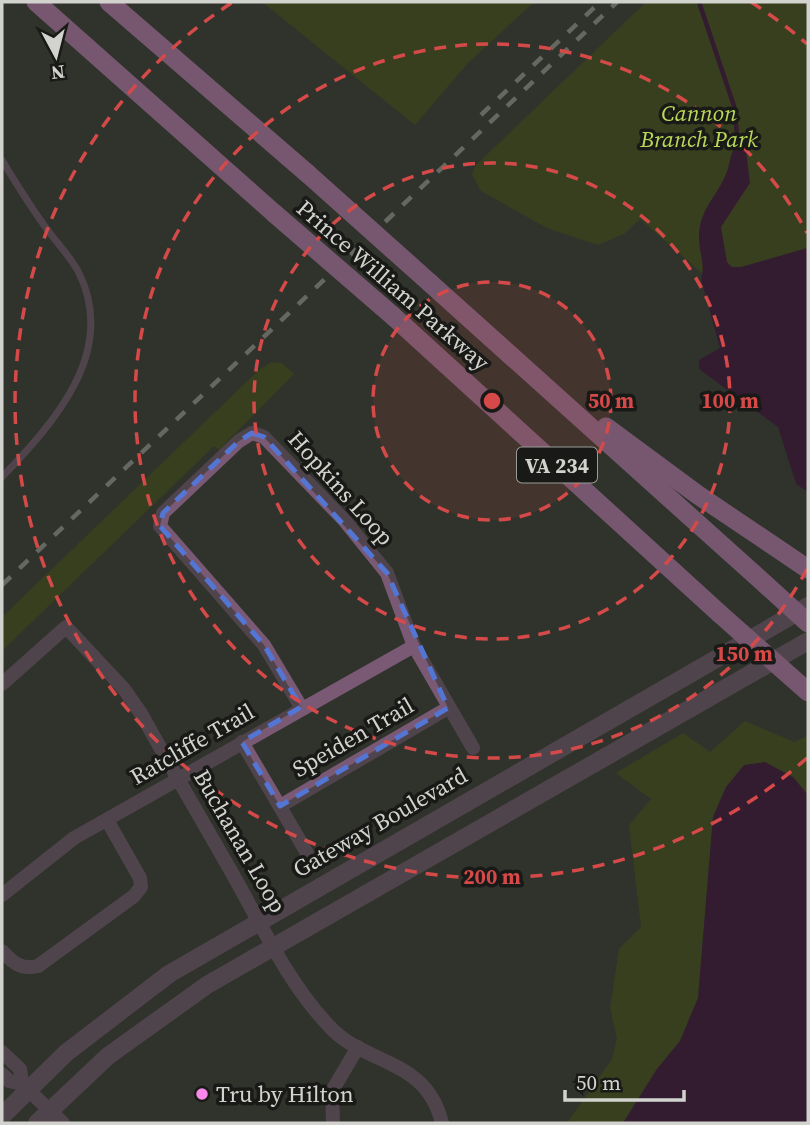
<svg xmlns="http://www.w3.org/2000/svg" width="810" height="1125" font-family="'Source Serif 4',serif">
	<rect width="100%" height="100%" fill="#30332b"/>
	<!-- green -->
	<g fill="#414e0e">
		<polygon points="262,2 534,2 468,63 415,125"/>
		<polygon points="646,2 808,2 808,366 640,219 624,234 598,245 547,228 481,191 472,174 476,165"/>
		<polygon points="272,362 282,363 294,374 219,450 214,446 2,651 2,617 260,369"/>
		<polygon points="745,721 794,742 808,736 808,795 793,777 726,787 713,817 698,998 680,1041 657,1069 623,1123 567,1123 612,1059 617,1038 610,1008 619,949 641,927 629,825 651,799 616,773 683,733 710,752"/>
	</g>
	<!-- water -->
	<g fill="#390235">
		<path d="M 738,144 L 746,150 L 750,183 L 721,227 L 727,262 L 732,267 L 741,267 L 807,248 L 808,254 L 808,492 L 796,484 L 778,427 L 699,369 L 699,360 L 720,348 L 701,279 C 706,266 698,249 699,235 C 700,209 717,196 726,174 C 731,163 729,152 738,144 Z"/>
		<polygon points="765,762 793,777 808,795 808,1123 623,1123 657,1069 680,1041 698,998 713,817 726,787 744,765"/>
	</g>
	<g fill="none" stroke-linecap="round" stroke-linejoin="round">
		<!-- stream -->
		<polyline stroke="#390235" stroke-width="4.5" points="699,2 734,106 738,144"/>
		<!-- service -->
		<path stroke="#795974" stroke-width="7" d="M 2,160 C 17,185 32,209 49,232 C 59,245 70,257 78,271 C 119,351 54,423 2,477"/>
		<!-- minor -->
		<g stroke="#795974" stroke-width="14">
			<path d="M 2,684 L 66,627 L 124,689 L 142,715 C 171,768 202,820 232,873 C 261,924 288,983 329,1026 C 365,1066 426,1057 442,1123"/>
			<polyline points="301,707 264,645 160,526 163,513 239,441 252,433 264,437 345,521 387,573 414,646 473,748"/>
			<polyline points="242,742 307,853"/>
			<polyline points="280,806 448,708"/>
			<polyline points="2,895 74,838 414,646"/>
			<path d="M 2,951 C 13,963 21,970 38,966 L 134,896 L 141,887 L 140,878 L 107,820"/>
			<polyline points="2,1052 20,1069 22,1084"/>
			<polyline points="2,1074 9,1081 22,1084"/>
			<polyline points="22,1084 63,1123"/>
			<polyline points="333,1123 332,1091 358,1047"/>
		</g>
		<!-- tertiary -->
		<g stroke="#795974" stroke-width="18">
			<polyline points="2,1116 66,1053 169,974 808,606"/>
			<polyline points="37,1123 108,1056 207,985 808,641"/>
		</g>
		<!-- trunk -->
		<g stroke="#cc84c2" stroke-width="19">
			<polyline points="36,2 275,214"/>
			<polyline points="109,2 308,174"/>
			<polyline points="430,283 765,584"/>
			<polyline points="393,316 720,614"/>
			<polyline points="606,427 698,495 808,569"/>
		</g>
		<!-- rail -->
		<g stroke="#a7a8a2" stroke-width="4.5" stroke-dasharray="12 12" stroke-linecap="butt">
			<polyline points="481,115 600,2"/>
			<polyline points="2,585 617,2"/>
		</g>
		<!-- trunk-bridge -->
		<g stroke="#cc84c2" stroke-width="19">
			<polyline points="308,174 430,283"/>
			<polyline points="275,214 393,316"/>
			<polyline points="765,584 808,623"/>
			<polyline points="720,614 808,692"/>
		</g>
	</g>
	<!-- marked area -->
	<path d="M0 0H810V1125H0ZM 252,433 L 264,437 L 387,573 L 448,708 L 280,806 L 242,742 L 301,707 L 264,645 L 160,526 L 163,513 L 239,441 Z" fill="#30332b" fill-opacity=".55" fill-rule="evenodd"/>
	<path fill="none" stroke="#5376d5" stroke-width="5" stroke-dasharray="14 9" stroke-linejoin="round" d="M 252,433 L 264,437 L 387,573 L 448,708 L 280,806 L 242,742 L 301,707 L 264,645 L 160,526 L 163,513 L 239,441 Z"/>
	<!-- distance rings -->
	<circle cx="492" cy="401" r="119" fill="#d54a49" fill-opacity=".12"/>
	<g fill="none" stroke="#d54a49" stroke-width="3.5" stroke-dasharray="12 9">
		<circle cx="492" cy="401" r="119"/>
		<circle cx="492" cy="401" r="238"/>
		<path d="M807 569A357 357 0 1 1 807 233"/>
		<path d="M807 758A476 476 0 1 1 233 2M751 2A476 476 0 0 1 807 44"/>
	</g>
	<!-- markers -->
	<circle fill="#f888ea" stroke="#191a17" stroke-width="2.5" cx="202" cy="1094" r="7"/>
	<g text-anchor="middle" dominant-baseline="central" stroke-width="7" stroke-linejoin="round" paint-order="stroke">
		<!-- shield labels -->
		<rect fill="#191a17" stroke="#9a9c97" stroke-width="2" x="517" y="447.5" width="80" height="35" rx="5"/>
		<g font-size="21" font-weight="bold" fill="#d2d3ce">
			<text x="557" y="465">VA 234</text>
		</g>
		<!-- park labels -->
		<g font-size="23" font-style="italic" fill="#bad856" stroke="#191a17">
			<text x="699" y="113">Cannon<tspan x="699" dy="26">Branch Park</tspan></text>
		</g>
		<!-- street labels -->
		<g font-size="23" fill="#d2d3ce" stroke="#191a17">
			<text transform="translate(393 285) rotate(41)">Prince William Parkway</text>
			<text transform="translate(341 488) rotate(48)">Hopkins Loop</text>
			<text transform="translate(353 737) rotate(-30)">Speiden Trail</text>
			<text transform="translate(192 744) rotate(-30)">Ratcliffe Trail</text>
			<text transform="translate(380 822) rotate(-30)">Gateway Boulevard</text>
			<text transform="translate(240 841) rotate(60)">Buchanan Loop</text>
		</g>
		<!-- poi labels -->
		<g font-size="23" fill="#d2d3ce" stroke="#191a17" text-anchor="start">
			<text x="216" y="1094">Tru by Hilton</text>
		</g>
	</g>
	<circle cx="492" cy="401" r="10" fill="#d54a49" stroke="#191a17" stroke-width="3.5"/>
	<g font-size="21" text-anchor="middle" font-weight="bold" fill="#d54a49" stroke="#191a17" stroke-width="7" stroke-linejoin="round" paint-order="stroke">
		<text x="611" y="408">50 m</text>
		<text x="730" y="408">100 m</text>
		<text x="744" y="661">150 m</text>
		<text x="492" y="884">200 m</text>
	</g>
	<!-- border -->
	<rect width="810" height="1125" fill="none" stroke="#d2d3ce" stroke-width="7"/>
	<!-- north arrow -->
	<g transform="translate(56 56) rotate(173)" stroke="#191a17" stroke-width="5" paint-order="stroke">
	<path d="M0-5L12 26L0 18L-12 26Z" fill="#d2d3ce"/>
	<text y="-10" font-size="19" font-weight="bold" text-anchor="middle" fill="#d2d3ce">N</text>
	</g>
	<!-- scale -->
	<path d="M565 1090v10h119v-10" fill="none" stroke="#d2d3ce" stroke-width="3.5"/>
	<text x="576" y="1090" font-size="21" fill="#d2d3ce" stroke="#191a17" stroke-width="5" paint-order="stroke">50 m</text>
</svg>
